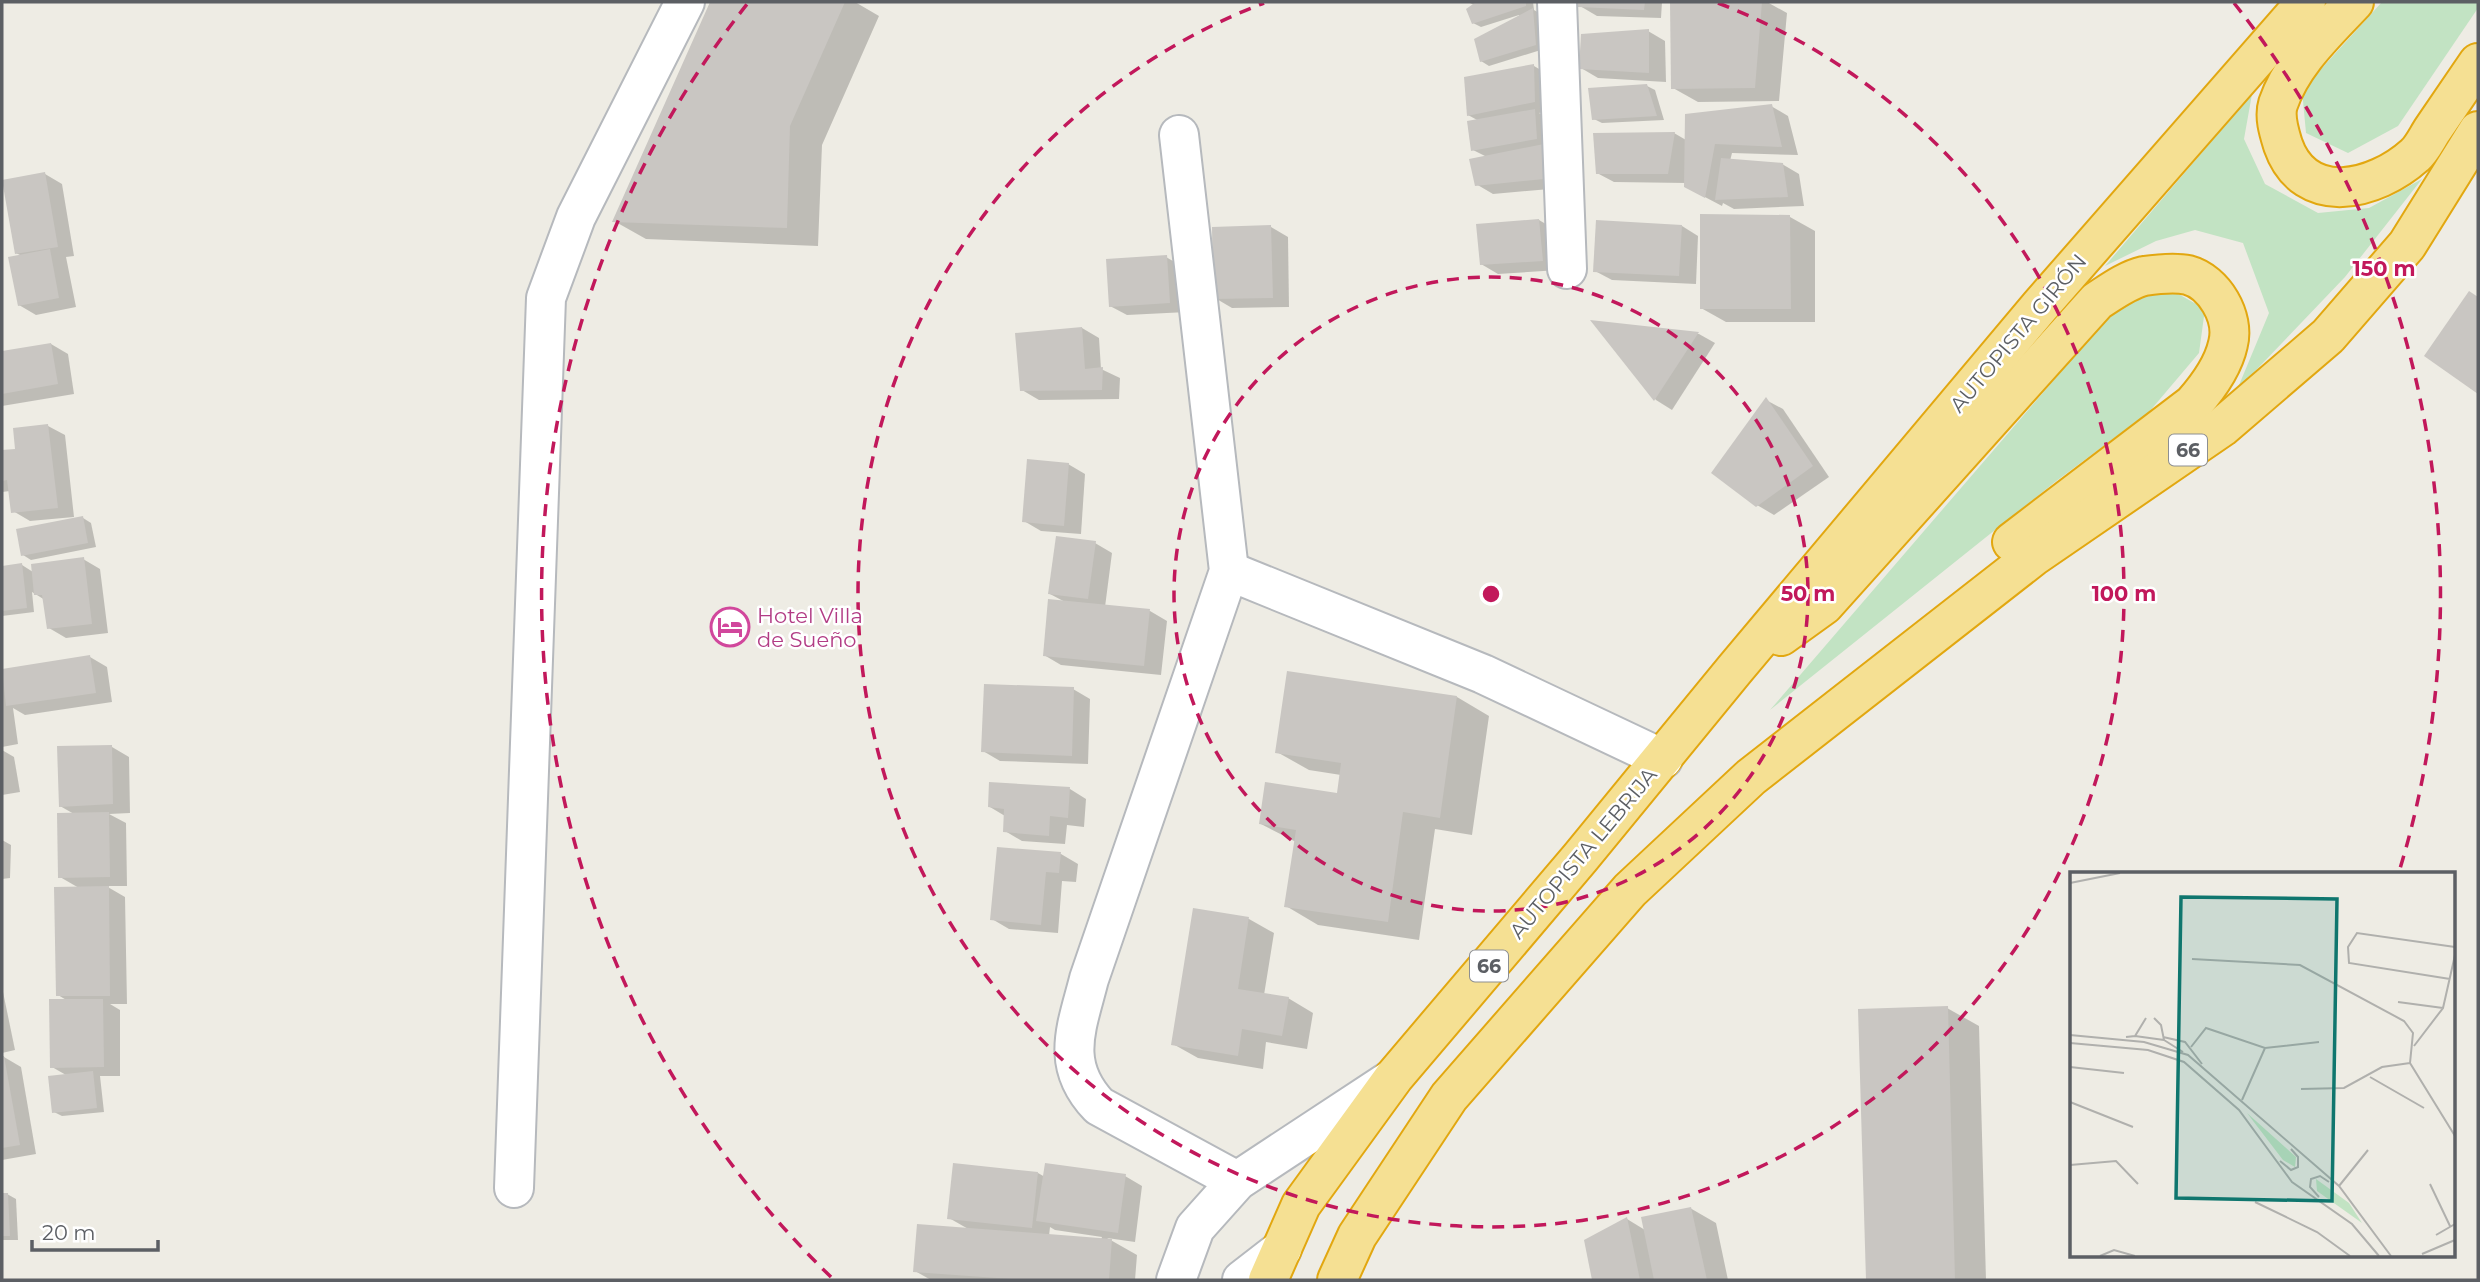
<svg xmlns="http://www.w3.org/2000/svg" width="2480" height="1282" font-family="Montserrat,sans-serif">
	<rect width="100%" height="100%" fill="#eeece4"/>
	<!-- green -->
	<g fill="#c2e3c3">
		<polygon points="2382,2 2478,2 2478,8 2398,126 2348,153 2306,133 2302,90"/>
		<polygon points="2252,94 2244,139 2265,184 2318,213 2369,208 2422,179 2345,277 2237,390 2269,313 2243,243 2195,230 2156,241 2105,266"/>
		<polygon points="2173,291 2205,309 2199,353 2149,412 2055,482 1770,710 2121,302"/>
	</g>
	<!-- shadow -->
	<g fill="#0003" fill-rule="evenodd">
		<polygon points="711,2 855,2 879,16 822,145 818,246 646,239 614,221"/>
		<polygon points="1468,2 1533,2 1534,10 1541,14 1544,49 1489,66 1481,61 1520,17 1519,15 1481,27 1473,23 1474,5"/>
		<polygon points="1580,2 1662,2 1661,18 1597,16 1580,6"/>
		<polygon points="1672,2 1767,2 1787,13 1779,101 1698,102 1673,88"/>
		<polygon points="1648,31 1665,41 1666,82 1598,78 1581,68"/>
		<polygon points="1534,66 1551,76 1551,111 1539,113 1552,120 1561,188 1493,194 1476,184 1487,157 1473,150 1479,121 1468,115"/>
		<polygon points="1647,86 1655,90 1664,120 1602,123 1594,119"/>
		<polygon points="1771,106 1788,116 1798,155 1732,153 1730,161 1782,164 1799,174 1804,206 1734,209 1723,203 1722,206 1703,196 1686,183 1614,182 1597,173 1674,133 1686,140"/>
		<polygon points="45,174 62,184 74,256 66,257 76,307 36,315 19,305 22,256 16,253"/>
		<polygon points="1790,217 1815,231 1815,322 1726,322 1701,308"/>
		<polygon points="1539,220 1556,230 1559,270 1498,274 1481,264"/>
		<polygon points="1682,226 1698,236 1696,284 1612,280 1595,271"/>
		<polygon points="1271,227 1288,237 1289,307 1232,308 1215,298"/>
		<polygon points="1166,257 1183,267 1187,312 1127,315 1110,306"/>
		<polygon points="1594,322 1699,334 1715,343 1672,410 1656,400"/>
		<polygon points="1082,328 1099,338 1101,369 1120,378 1119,399 1039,400 1022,390"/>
		<polygon points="51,344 68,354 74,394 2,406 2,353"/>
		<polygon points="1766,400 1783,409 1829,477 1774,515 1757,505"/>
		<polygon points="48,426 65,435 74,517 30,521 13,511 10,491 2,492 2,452 17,450"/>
		<polygon points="1068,464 1085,474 1081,534 1041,531 1024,521"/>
		<polygon points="83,518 91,523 96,547 31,560 23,555"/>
		<polygon points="1095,543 1112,553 1105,607 1150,611 1167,621 1161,675 1061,665 1044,655 1067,603 1050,594"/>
		<polygon points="83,559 100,569 108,633 66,638 49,628 45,600 32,592 34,612 2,616 2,567 22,565 33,572"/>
		<polygon points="90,657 107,667 112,702 25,715 13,708 18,744 2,747 2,670"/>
		<polygon points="1073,689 1090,699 1088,764 1000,761 983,751"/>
		<polygon points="1457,697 1489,716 1472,835 1435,829 1419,940 1318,925 1286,906 1296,842 1261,824 1338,795 1341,775 1309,770 1277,752"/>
		<polygon points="112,747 129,757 130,813 109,814 126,823 127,886 106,886 125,897 127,1004 110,1004 120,1010 120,1076 100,1076 104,1112 62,1116 54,1112 66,1075 52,1067 68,1001 58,995 79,888 60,877 74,814 60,806"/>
		<polygon points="2,750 14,757 20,792 2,795"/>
		<polygon points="1070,789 1086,799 1084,827 1067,825 1065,844 1022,841 1005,831 1005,816 990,807"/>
		<polygon points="2,840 11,845 10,878 2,879"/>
		<polygon points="998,848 1061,854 1078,864 1076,882 1062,881 1058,933 1009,929 992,919"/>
		<polygon points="1194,910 1249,919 1274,933 1264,995 1288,998 1313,1013 1307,1049 1266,1042 1263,1069 1198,1058 1173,1044"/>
		<polygon points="2,987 15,1050 2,1053"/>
		<polygon points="1947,1008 1979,1026 1986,1280 1867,1280 1860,1011"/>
		<polygon points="4,1057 21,1067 36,1154 2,1160 2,1058"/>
		<path d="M 1038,1173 L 1045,1177 L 1125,1176 L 1142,1186 L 1135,1242 L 1107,1238 L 1137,1255 L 1135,1280 L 931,1280 L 915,1271 L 970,1230 L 949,1218 ZM 1050,1227 L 1055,1230 L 1102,1237 L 1101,1240 L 1049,1236 Z"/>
		<polygon points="7,1194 16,1199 18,1240 2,1240 2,1195"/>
		<polygon points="1690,1208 1716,1223 1728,1280 1594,1280 1586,1241 1627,1219 1645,1230"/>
	</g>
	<!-- building -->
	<g fill="#c9c6c2">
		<polygon points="710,2 845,2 790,126 787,228 612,222"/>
		<polygon points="1476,2 1526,2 1526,6 1472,24 1466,9"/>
		<polygon points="1578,2 1645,2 1644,10 1578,7"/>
		<polygon points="1670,2 1762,2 1755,88 1671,89"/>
		<polygon points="1533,8 1536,45 1480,62 1474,39"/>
		<polygon points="1649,29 1649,73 1579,69 1581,34"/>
		<polygon points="1534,64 1535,102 1467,116 1464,77"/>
		<polygon points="1647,84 1657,116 1592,120 1588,88"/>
		<polygon points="1772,104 1782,147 1715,144 1705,198 1684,187 1685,114"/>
		<polygon points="1535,109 1537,139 1471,151 1467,121"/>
		<polygon points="1675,132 1668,174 1596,174 1593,133"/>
		<polygon points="1544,144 1544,179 1475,186 1469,159"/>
		<polygon points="1721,158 1783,163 1788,197 1715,200"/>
		<polygon points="45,172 58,247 15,254 2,180"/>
		<polygon points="1700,214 1790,215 1791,309 1700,309"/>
		<polygon points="1539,219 1543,261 1480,265 1476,224"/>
		<polygon points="1596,220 1682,225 1679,276 1593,272"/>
		<polygon points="1271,225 1273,298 1213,299 1212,227"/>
		<polygon points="50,249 59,298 18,306 8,257"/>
		<polygon points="1167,255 1170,303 1109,307 1106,259"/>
		<polygon points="2469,291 2478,297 2478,394 2424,356"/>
		<polygon points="1590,320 1699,332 1654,401"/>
		<polygon points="1082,327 1085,369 1103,367 1102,390 1020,391 1015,333"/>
		<polygon points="51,343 58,384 2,394 2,351"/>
		<polygon points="1766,397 1813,466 1756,507 1711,473"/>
		<polygon points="48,424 58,508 11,513 7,480 2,481 2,450 15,449 13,428"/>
		<polygon points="1027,459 1069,463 1064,526 1022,522"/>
		<polygon points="83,516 88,543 21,556 16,529"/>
		<polygon points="1056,536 1096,541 1088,599 1048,594"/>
		<polygon points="84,557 92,624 47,629 42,595 34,595 31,564"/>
		<polygon points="22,563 27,608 2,611 2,566"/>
		<polygon points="1048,599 1150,609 1144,666 1043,656"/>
		<polygon points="90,655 96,693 6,706 2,669"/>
		<polygon points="1287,671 1457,696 1440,818 1403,812 1388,922 1284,907 1296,830 1259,824 1265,782 1337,793 1341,763 1275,753"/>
		<polygon points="984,684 1074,687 1072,756 981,752"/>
		<polygon points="112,745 113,804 59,807 57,746"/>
		<polygon points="989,782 1070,787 1068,818 1050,816 1049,836 1003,832 1004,809 988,807"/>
		<polygon points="109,812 110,877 58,878 57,813"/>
		<polygon points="997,847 1061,852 1059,873 1046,872 1041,925 990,920"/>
		<polygon points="109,886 110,996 56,996 54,887"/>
		<polygon points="1193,908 1249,917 1238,989 1289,997 1282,1036 1242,1029 1238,1056 1171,1045"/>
		<polygon points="49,999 103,999 104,1067 50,1068"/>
		<polygon points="1948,1006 1955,1280 1866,1280 1858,1009"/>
		<polygon points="2,1056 4,1056 20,1145 2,1148"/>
		<polygon points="93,1071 97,1108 52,1113 48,1076"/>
		<polygon points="953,1163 1038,1172 1032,1228 947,1219"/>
		<polygon points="1045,1163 1126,1174 1118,1233 1036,1221"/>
		<polygon points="2,1193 8,1193 10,1236 2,1236"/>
		<polygon points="1691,1207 1707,1280 1654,1280 1641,1217"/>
		<polygon points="1627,1217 1640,1280 1592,1280 1584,1240"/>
		<polygon points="917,1224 1112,1239 1109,1280 1024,1280 913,1272"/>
	</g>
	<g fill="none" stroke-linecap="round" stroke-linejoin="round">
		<defs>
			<g id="minor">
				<polyline points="1557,2 1567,269"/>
				<path d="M 1179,135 L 1229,571 L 1089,979 C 1077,1027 1059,1064 1099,1106 L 1237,1181"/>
				<polyline points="1229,571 1483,674 1663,759"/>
				<polyline points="514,1188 546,298 576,217 685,2"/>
				<polyline points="1176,1280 1195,1228 1237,1181 1392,1079"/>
				<polyline points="1242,1280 1282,1249"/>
			</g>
			<g id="highway">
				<path d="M 2354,2 C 2325,33 2292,63 2278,104 C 2274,117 2279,132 2283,145 C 2305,208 2375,191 2415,155 C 2422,149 2427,138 2433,129 C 2448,107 2463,85 2478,63"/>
				<path d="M 1781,636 L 1824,605 L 2097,301 C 2111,292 2127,280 2144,276 C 2158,274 2174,272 2188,275 C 2214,282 2235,317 2228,344 C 2223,367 2208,387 2193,404 L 2012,542"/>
				<polyline points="1268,1280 1301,1205 1394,1077 1580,858 1735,669 2040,306 2306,2"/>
				<polyline points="1337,1280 1357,1236 1449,1097 1630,890 1751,777 2034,556 2222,427 2328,336 2407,245 2478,131"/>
			</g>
		</defs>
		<!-- minor casing -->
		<use href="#minor" stroke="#b6b9bd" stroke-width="42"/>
		<!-- highway casing -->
		<use href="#highway" stroke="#e2a710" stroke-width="42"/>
		<!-- minor -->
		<use href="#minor" stroke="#fff" stroke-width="38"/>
		<!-- highway -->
		<use href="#highway" stroke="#f5e093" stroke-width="38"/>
	</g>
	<!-- distance rings -->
	<g fill="none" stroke="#c2185b" stroke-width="3.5" stroke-dasharray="12 9">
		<circle cx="1491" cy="594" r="317"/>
		<path d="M1718 3A633 633 0 1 1 1264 3"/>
		<path d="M831 1277A950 950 0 0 1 748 3M2234 3A950 950 0 0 1 2399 872"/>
	</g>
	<!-- icons -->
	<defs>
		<symbol id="hotel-ring" viewBox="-11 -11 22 22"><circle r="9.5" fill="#fff" stroke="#d1479c" stroke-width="1.5"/><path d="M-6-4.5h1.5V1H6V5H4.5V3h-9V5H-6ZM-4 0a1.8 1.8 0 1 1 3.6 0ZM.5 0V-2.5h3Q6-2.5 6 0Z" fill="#d1479c"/></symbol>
	</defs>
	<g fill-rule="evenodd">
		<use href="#hotel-ring" x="708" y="605" width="44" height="44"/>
	</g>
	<g text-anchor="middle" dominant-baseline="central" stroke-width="5" stroke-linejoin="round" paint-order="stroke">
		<!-- shield labels -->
		<g fill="#fff" stroke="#8d8f92" stroke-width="2">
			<rect x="2169" y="434.5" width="38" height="31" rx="5"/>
			<rect x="1470" y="950.5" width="38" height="31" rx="5"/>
		</g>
		<g font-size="19" font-weight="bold" fill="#5c5f64">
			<text x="2188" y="450">66</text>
			<text x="1489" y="966">66</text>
		</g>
		<!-- street labels -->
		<g font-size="21" fill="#5c5f64" stroke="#fff">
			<text transform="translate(2018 333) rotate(-50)">AUTOPISTA GIRÓN</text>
			<text transform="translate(1583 853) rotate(-50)">AUTOPISTA LEBRIJA</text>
		</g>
		<!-- hotel labels -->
		<g font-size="21" fill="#b23c85" stroke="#fff" text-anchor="start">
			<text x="757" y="615">Hotel Villa<tspan x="757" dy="24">de Sueño</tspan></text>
		</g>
	</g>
	<!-- overview -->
	<g transform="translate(2070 872)">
		<rect width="385" height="385" fill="#eeece4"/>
		<path d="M 177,241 L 226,285 L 225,295 L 213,288 ZM 246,307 L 279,331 L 292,351 L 247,319 Z" fill="#c2e3c3"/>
		<path fill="none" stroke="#b0b0ad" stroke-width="2" d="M 0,11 L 50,1M 122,87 L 230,93 L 334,149 L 343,161 L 340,191 L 385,264M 380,107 L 279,91 L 278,75 L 287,61 L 385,75M 328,130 L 373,136M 84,146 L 91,153 L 94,168 L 113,180M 0,163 L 74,170 L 118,183 L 269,314 L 321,384M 65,164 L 94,168M 56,165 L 65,164 L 76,146M 93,165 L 115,170 L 132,192M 0,171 L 78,178 L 114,190 L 169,238 L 222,310 L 282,352 L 309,384M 344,174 L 373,136 L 385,83M 121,175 L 136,156 L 195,176 L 249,170M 0,195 L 54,201M 300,205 L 354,236M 231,217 L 274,216 L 312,195 L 340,191M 172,228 L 195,176M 0,230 L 63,255M 210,289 L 221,298 L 228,295 L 228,285 L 221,277M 0,293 L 46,289 L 68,312M 360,312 L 380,354M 269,314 L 298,278M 249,325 L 240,315 L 241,307 L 250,304 L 259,310M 185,330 L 247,360 L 280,384M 366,363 L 385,352M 352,382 L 385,368M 30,384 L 44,378 L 65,384"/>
		<path fill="#0f766e" fill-opacity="0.15" stroke="#0f766e" stroke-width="3.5" d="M 111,25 L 267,27 L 262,329 L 106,326 Z"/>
		<rect width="385" height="385" fill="none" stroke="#5c5f64" stroke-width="3.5"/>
	</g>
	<circle cx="1491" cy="594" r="10" fill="#c2185b" stroke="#fff" stroke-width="3.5"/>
	<g font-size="21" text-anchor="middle" font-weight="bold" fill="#c2185b" stroke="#fff" stroke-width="5" stroke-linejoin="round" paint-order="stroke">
		<text x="2384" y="276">150 m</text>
		<text x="1808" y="601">50 m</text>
		<text x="2124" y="601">100 m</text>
	</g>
	<!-- border -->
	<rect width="2480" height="1282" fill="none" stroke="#5c5f64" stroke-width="7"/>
	<!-- scale -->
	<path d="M32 1240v10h126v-10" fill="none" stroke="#5c5f64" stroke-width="3.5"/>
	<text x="42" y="1240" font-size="21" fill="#5c5f64" stroke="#ffffff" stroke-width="5" paint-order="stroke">20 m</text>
</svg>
